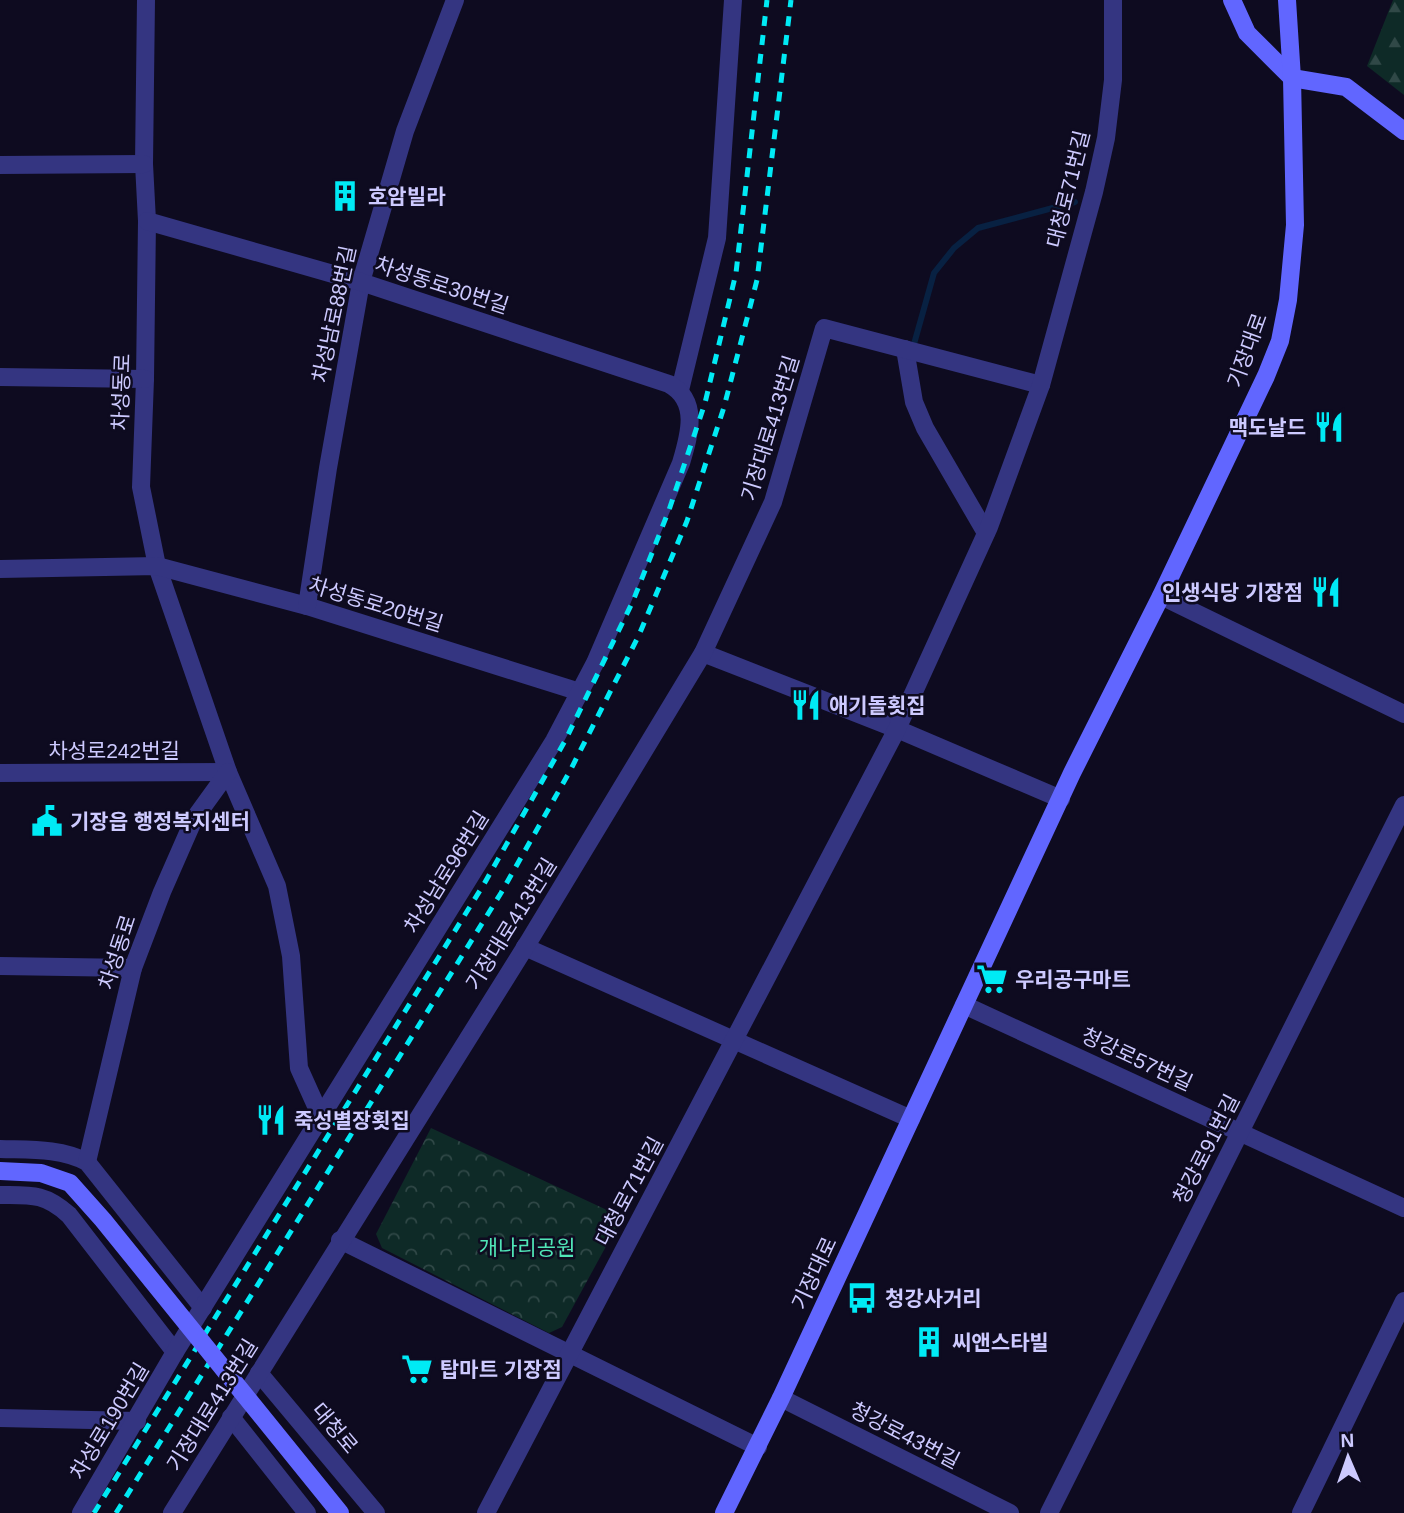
<svg xmlns="http://www.w3.org/2000/svg" width="1404" height="1513" font-family="Helvetica,'Noto Sans KR',sans-serif">
	<defs>
		<pattern id="forest-firs" width="22" height="20" patternUnits="userSpaceOnUse" patternTransform="scale(1.75)"><rect width="22" height="20" fill="#0e2a27"/><path d="M5 1l3.5 6h-7zM16 11l3.5 6h-7z" fill="#304847"/></pattern>
		<pattern id="park-crowns" width="20" height="18" patternUnits="userSpaceOnUse" patternTransform="scale(1.75)"><rect width="20" height="18" fill="#0e2a27"/><path d="M2 6a3 3 0 1 1 6 0M12 15a3 3 0 1 1 6 0" fill="none" stroke="#304847"/></pattern>
	</defs>
	<rect width="100%" height="100%" fill="#0e0b20"/>
	<!-- forest -->
	<polygon fill="url(#forest-firs)" points="1393,0 1404,0 1404,95 1367,66"/>
	<!-- park -->
	<polygon fill="url(#park-crowns)" points="431,1128 622,1217 562,1327 549,1333 382,1248 376,1234"/>
	<g fill="none" stroke-linecap="round" stroke-linejoin="round">
		<!-- stream -->
		<polyline stroke="#082142" stroke-width="6" points="914,344 934,273 954,248 978,228 1075,202"/>
		<!-- street -->
		<g stroke="#343581" stroke-width="18">
			<polyline points="146,0 144,164 147,221 145,379 141,487 157,566 228,772 277,886 291,956 299,1068 321,1117"/>
			<polyline points="0,165 144,164"/>
			<polyline points="905,349 914,402 925,428 986,533"/>
			<polyline points="0,377 145,379"/>
			<polyline points="680,390 717,238 733,0"/>
			<polyline points="0,569 157,566 307,606 580,692"/>
			<polyline points="1161,596 1404,714"/>
			<polyline points="307,606 328,468 361,282 405,131 455,0"/>
			<polyline points="703,653 897,729 1061,799"/>
			<polyline points="0,773 228,772"/>
			<polyline points="525,947 911,1119"/>
			<polyline points="0,966 133,968"/>
			<polyline points="964,1005 1404,1208"/>
			<path d="M 0,1149 C 30,1150 60,1148 87,1162 L 203,1308"/>
			<polyline points="87,1162 133,968 162,892 194,819 228,772"/>
			<path d="M 0,1195 C 31,1195 45,1193 69,1215 L 175,1352"/>
			<polyline points="340,1240 758,1447"/>
			<polyline points="259,1373 376,1513"/>
			<polyline points="781,1398 1010,1513"/>
			<polyline points="231,1417 307,1513"/>
			<polyline points="0,1418 137,1421"/>
			<path d="M 81,1513 L 175,1352 L 554,741 L 595,663 L 681,463 C 689,436 700,401 669,384 L 361,282 L 147,221"/>
			<polyline points="172,1513 529,941 703,653 773,502 824,328 1041,385"/>
			<polyline points="486,1513 897,729 989,527 1041,385 1094,192 1106,138 1113,80 1113,0"/>
			<polyline points="1049,1513 1404,805"/>
			<polyline points="1301,1513 1404,1301"/>
		</g>
		<!-- secondary -->
		<g stroke="#6166ff" stroke-width="18">
			<polyline points="1232,0 1247,33 1292,78"/>
			<polyline points="1292,78 1346,87 1404,131"/>
			<polyline points="724,1513 781,1398 1072,773 1161,596 1266,376 1280,341 1288,300 1295,225 1292,78 1287,0"/>
		</g>
		<!-- rail -->
		<g stroke="#00eaf5" stroke-width="5" stroke-dasharray="10 9" stroke-linecap="butt">
			<polyline points="94,1513 484,884 566,739 633,601 669,510 705,403 736,273 767,0"/>
			<polyline points="116,1513 501,893 570,771 639,635 687,521 724,407 757,280 791,0"/>
		</g>
		<!-- secondary-bridge -->
		<polyline stroke="#6166ff" stroke-width="18" points="0,1171 41,1173 70,1183 103,1220 340,1513"/>
	</g>
	<!-- icons -->
	<defs>
		<symbol id="building-bare" viewBox="-9 -9 18 18"><path d="M-4-6H4V6H1V3H-1V6H-4ZM-2.5-4.3h1.7v1.8h-1.7ZM.8-4.3h1.7v1.8H.8ZM-2.5-1h1.7V.8h-1.7ZM.8-1h1.7V.8H.8Z" fill="#00eaf5" stroke="#0e0b20" stroke-width="2.5" paint-order="stroke"/></symbol>
		<symbol id="restaurant-bare" viewBox="-9 -9 18 18"><path d="M-5-6h1v4h1v-4h1v4h1v-4h1v5L-1.5 .5V6h-2V.5L-5-1ZM5-6V6H3V1.5H1.5Q1.5-4 5-6Z" fill="#00eaf5" stroke="#0e0b20" stroke-width="2.5" paint-order="stroke"/></symbol>
		<symbol id="civic-bare" viewBox="-9 -9 18 18"><path d="M-.6-6.5H3V-4.5H.6V-3L4-1V1h2V6H-6V1h2V-1L-.6-3ZM-1.2 2.5V6h2.4V2.5Z" fill="#00eaf5" stroke="#0e0b20" stroke-width="2.5" paint-order="stroke"/></symbol>
		<symbol id="supermarket-bare" viewBox="-9 -9 18 18"><path d="M-6-5.5h2.5l.6 2H6L4.5 2H-2.5L-4.4-4H-6ZM-1.5 3.2a1.3 1.3 0 1 0 .1 0ZM3 3.2a1.3 1.3 0 1 0 .1 0Z" fill="#00eaf5" stroke="#0e0b20" stroke-width="2.5" paint-order="stroke"/></symbol>
		<symbol id="bus-bare" viewBox="-9 -9 18 18"><path d="M-5-6H5V4H4V6H2V4H-2V6H-4V4H-5ZM-3.5-4V0h7V-4ZM-3.5 1.2v1.5H-2V1.2ZM2 1.2v1.5H3.5V1.2Z" fill="#00eaf5" stroke="#0e0b20" stroke-width="2.5" paint-order="stroke"/></symbol>
	</defs>
	<g fill-rule="evenodd">
		<use href="#building-bare" x="323" y="174" width="44" height="44"/>
		<use href="#restaurant-bare" x="1307" y="405" width="44" height="44"/>
		<use href="#restaurant-bare" x="1304" y="570" width="44" height="44"/>
		<use href="#restaurant-bare" x="784" y="683" width="44" height="44"/>
		<use href="#civic-bare" x="25" y="799" width="44" height="44"/>
		<use href="#supermarket-bare" x="970" y="957" width="44" height="44"/>
		<use href="#restaurant-bare" x="249" y="1098" width="44" height="44"/>
		<use href="#bus-bare" x="840" y="1276" width="44" height="44"/>
		<use href="#building-bare" x="907" y="1320" width="44" height="44"/>
		<use href="#supermarket-bare" x="395" y="1347" width="44" height="44"/>
	</g>
	<g text-anchor="middle" dominant-baseline="central" stroke-width="5" stroke-linejoin="round" paint-order="stroke">
		<!-- street labels -->
		<g font-size="21" fill="#cdcaff" stroke="#0e0b20">
			<text transform="translate(1068 189) rotate(-76)">대청로71번길</text>
			<text transform="translate(442 285) rotate(18)">차성동로30번길</text>
			<text transform="translate(334 314) rotate(-78)">차성남로88번길</text>
			<text transform="translate(1247 350) rotate(-70)">기장대로</text>
			<text transform="translate(121 392) rotate(-88)">차성동로</text>
			<text transform="translate(770 428) rotate(-73)">기장대로413번길</text>
			<text transform="translate(376 604) rotate(17)">차성동로20번길</text>
			<text x="114" y="750">차성로242번길</text>
			<text transform="translate(446 872) rotate(-58)">차성남로96번길</text>
			<text transform="translate(511 924) rotate(-58)">기장대로413번길</text>
			<text transform="translate(117 952) rotate(-72)">차성동로</text>
			<text transform="translate(1137 1059) rotate(25)">청강로57번길</text>
			<text transform="translate(1206 1149) rotate(-63)">청강로91번길</text>
			<text transform="translate(629 1191) rotate(-62)">대청로71번길</text>
			<text transform="translate(814 1273) rotate(-65)">기장대로</text>
			<text transform="translate(212 1405) rotate(-58)">기장대로413번길</text>
			<text transform="translate(109 1421) rotate(-59)">차성로190번길</text>
			<text transform="translate(335 1428) rotate(50)">대청로</text>
			<text transform="translate(905 1435) rotate(27)">청강로43번길</text>
		</g>
		<!-- poi labels -->
		<g font-size="21" font-weight="bold" fill="#cdcaff" stroke="#0e0b20" text-anchor="start">
			<text x="368" y="196">호암빌라</text>
			<text x="1306" y="427" text-anchor="end">맥도날드</text>
			<text x="1303" y="592" text-anchor="end">인생식당 기장점</text>
			<text x="829" y="705">애기돌횟집</text>
			<text x="70" y="821">기장읍 행정복지센터</text>
			<text x="1015" y="979">우리공구마트</text>
			<text x="294" y="1120">죽성별장횟집</text>
			<text x="885" y="1298">청강사거리</text>
			<text x="952" y="1342">씨앤스타빌</text>
			<text x="440" y="1369">탑마트 기장점</text>
		</g>
		<!-- park labels -->
		<g font-size="21" fill="#50e5b7" stroke="#0e0b20">
			<text x="527" y="1247">개나리공원</text>
		</g>
	</g>
	<!-- north arrow -->
	<g transform="translate(1348 1457) rotate(358)" stroke="#0e0b20" stroke-width="5" paint-order="stroke">
	<path d="M0-5L12 26L0 18L-12 26Z" fill="#cdcaff"/>
	<text y="-10" font-size="19" font-weight="bold" text-anchor="middle" fill="#cdcaff">N</text>
	</g>
</svg>
